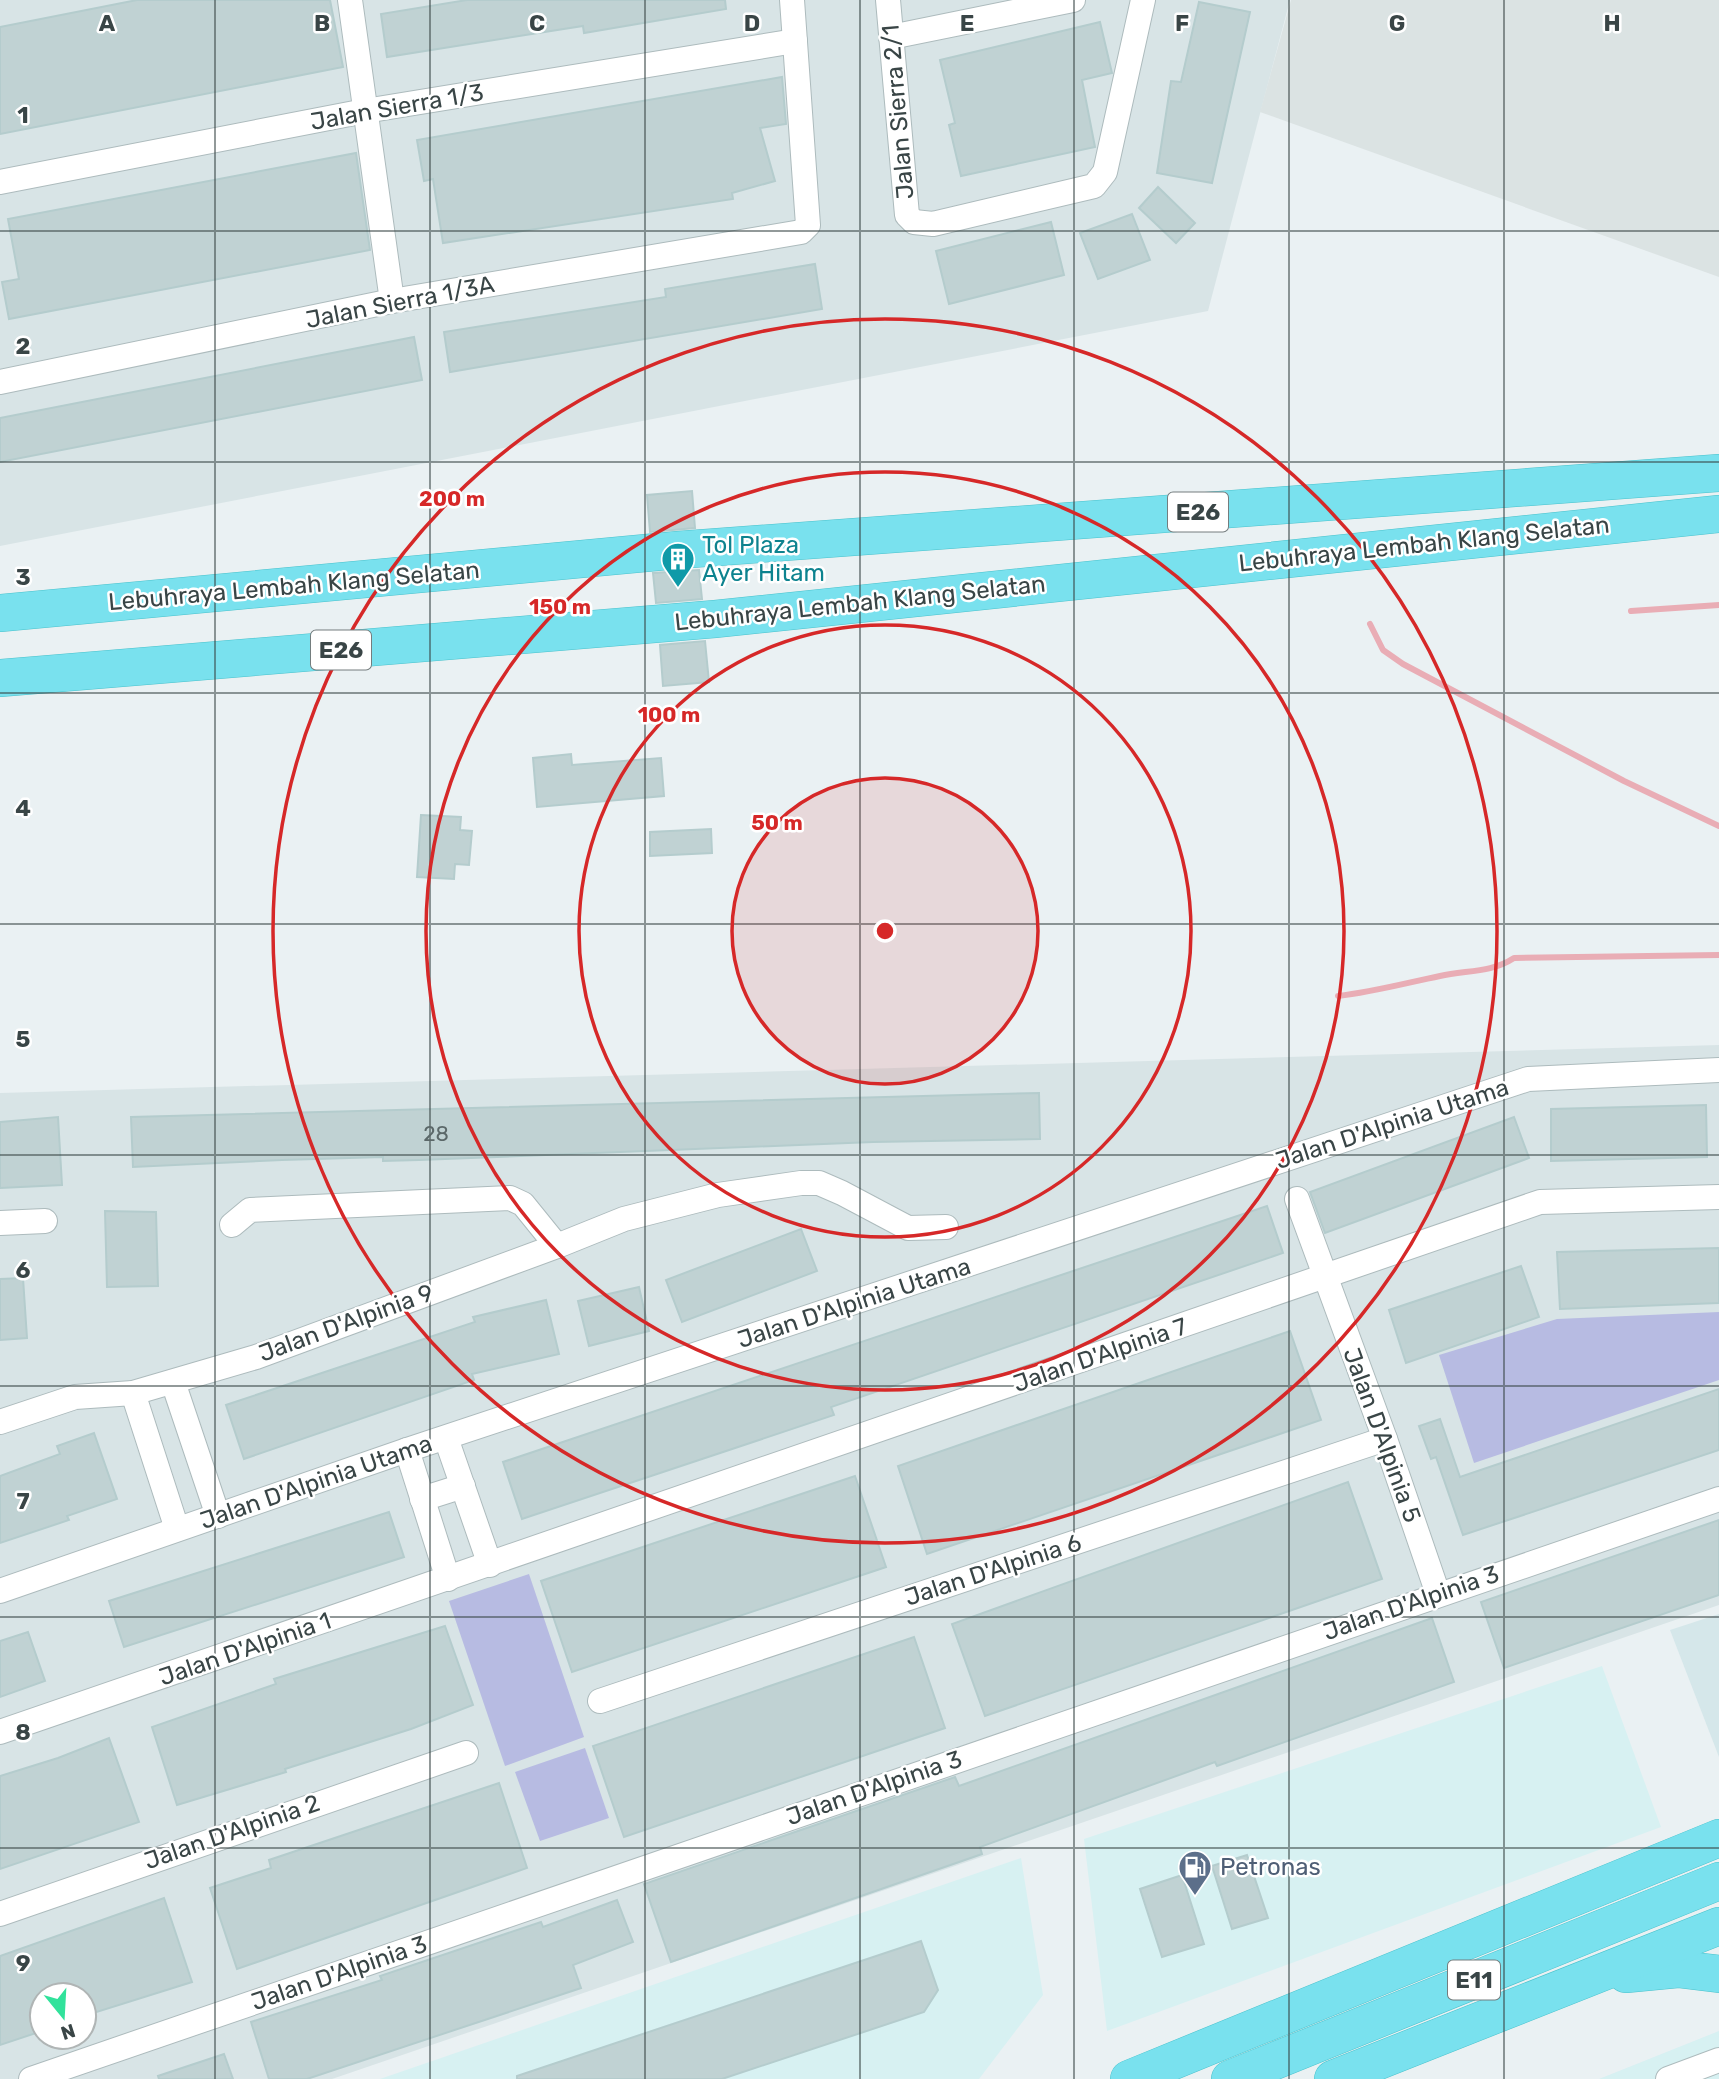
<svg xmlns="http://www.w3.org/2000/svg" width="1719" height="2079" font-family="Rubik,sans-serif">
	<rect width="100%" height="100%" fill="#eaf1f3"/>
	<!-- residential -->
	<g fill="#d8e4e6" fill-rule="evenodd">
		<polygon points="0,0 1290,0 1208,311 0,546"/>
		<path d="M 1719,1045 L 1719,1605 L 332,2079 L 0,2079 L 0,1093 ZM 42,1995 L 84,1995 L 84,2037 L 42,2037 Z"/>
	</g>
	<!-- commercial -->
	<g fill="#d7f1f2">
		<polygon points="1602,1666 1661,1827 1107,2031 1084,1839"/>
		<polygon points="1021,1858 1043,1995 979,2079 380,2079"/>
		<polygon points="1719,2031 1719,2079 1599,2079"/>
	</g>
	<!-- industrial -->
	<polygon fill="#dbe3e3" points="1291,0 1719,0 1719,277 1260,112"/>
	<!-- education -->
	<polygon fill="#d5e7ea" points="1719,1614 1719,1757 1670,1630"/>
	<!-- green -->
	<g fill="#b7bbe2">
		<polygon points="1719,1312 1719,1380 1474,1463 1439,1355 1557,1319"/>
		<polygon points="529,1574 584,1737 505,1766 449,1601"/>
		<polygon points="585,1748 609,1818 540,1841 515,1772"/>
	</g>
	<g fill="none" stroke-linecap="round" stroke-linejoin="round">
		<!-- stream -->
		<g stroke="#e9adb5" stroke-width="6">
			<polyline points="1631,611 1719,605"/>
			<polyline points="1370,624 1383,650 1403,664 1624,781 1719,826"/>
			<path d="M 1338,996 C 1373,992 1406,983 1440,976 C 1467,970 1491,973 1514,958 L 1719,955"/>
		</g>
	</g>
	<!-- building -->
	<g fill="#c0d2d3" stroke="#b4cccd" stroke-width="2">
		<polygon points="137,0 330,0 343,67 0,134 0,27"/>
		<polygon points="467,0 725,0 726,9 584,33 583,26 387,57 381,14"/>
		<polygon points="1199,2 1250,12 1212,183 1157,173 1171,81 1181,82"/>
		<polygon points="1100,22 1112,73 1082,80 1095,147 961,176 949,125 955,123 940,60"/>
		<polygon points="782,77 786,124 760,128 775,181 732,193 733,199 443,243 433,179 424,181 417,140"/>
		<polygon points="356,153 370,250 9,319 2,282 19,279 8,219"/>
		<polygon points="1158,187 1195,223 1176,243 1139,208"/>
		<polygon points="1132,214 1150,260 1098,279 1080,233"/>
		<polygon points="1051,222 1064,275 949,304 936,251"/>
		<polygon points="815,264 822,309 450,372 444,332 666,297 665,289"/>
		<polygon points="414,337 422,380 0,462 0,418"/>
		<polygon points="692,491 695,528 650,532 647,495"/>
		<polygon points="699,570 702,599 656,603 653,573"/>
		<polygon points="705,641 709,682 663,686 660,645"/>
		<polygon points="571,754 572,765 661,758 664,796 537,807 533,758"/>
		<polygon points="421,815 461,817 460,830 472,831 469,865 455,864 454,879 417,877"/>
		<polygon points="711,829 712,853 650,856 650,832"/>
		<polygon points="1039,1093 1040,1139 873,1142 419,1160 383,1161 383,1157 282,1160 133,1167 131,1117"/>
		<polygon points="1706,1105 1707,1157 1551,1161 1551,1109"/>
		<polygon points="58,1117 62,1185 0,1188 0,1122"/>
		<polygon points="1514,1117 1529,1158 1325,1233 1310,1192"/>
		<polygon points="1267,1206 1283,1253 831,1407 834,1415 522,1519 503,1462"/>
		<polygon points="105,1211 156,1212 158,1286 107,1287"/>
		<polygon points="801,1229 817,1271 682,1322 666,1280"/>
		<polygon points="1719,1248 1719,1303 1560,1309 1557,1252"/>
		<polygon points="1521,1266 1539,1317 1406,1363 1389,1310"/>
		<polygon points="23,1278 27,1338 0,1340 0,1279"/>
		<polygon points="639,1287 649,1331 589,1346 578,1301"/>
		<polygon points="546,1300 559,1354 472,1374 474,1380 244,1459 226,1405 475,1322 473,1317"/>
		<polygon points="1290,1331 1321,1420 927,1554 898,1466"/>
		<polygon points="1719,1389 1719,1450 1463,1535 1436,1457 1431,1459 1419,1426 1440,1419 1460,1477"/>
		<polygon points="94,1433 117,1499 67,1516 69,1520 0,1543 0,1476 60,1454 57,1446"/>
		<polygon points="855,1476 886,1567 572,1672 541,1581"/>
		<polygon points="1348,1482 1382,1579 985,1716 952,1624"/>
		<polygon points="389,1512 404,1557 124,1647 109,1601"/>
		<polygon points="1719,1520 1719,1595 1504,1668 1481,1602"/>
		<polygon points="1432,1618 1454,1682 1217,1766 1215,1762 980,1847 982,1854 671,1962 644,1884 955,1777 959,1786"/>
		<polygon points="445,1626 473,1705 411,1729 285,1769 286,1772 177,1805 152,1727 276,1684 274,1679"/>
		<polygon points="28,1632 45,1681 0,1697 0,1641"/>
		<polygon points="914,1637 945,1728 624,1837 593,1746"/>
		<polygon points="109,1738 139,1822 0,1869 0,1776 58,1758"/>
		<polygon points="499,1783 527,1868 237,1969 210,1888 271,1868 269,1860"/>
		<polygon points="1247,1855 1268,1918 1232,1929 1212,1866"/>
		<polygon points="1182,1875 1204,1944 1162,1957 1140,1889"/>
		<polygon points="164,1898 192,1982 84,2016 84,1995 42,1995 42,2031 0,2045 0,1956"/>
		<polygon points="617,1900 633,1942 573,1965 581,1988 307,2079 269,2079 251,2022 382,1980 380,1976 541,1922 543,1927"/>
		<polygon points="921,1941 938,1990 924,2012 722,2079 517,2079 517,2076"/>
		<polygon points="224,2054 233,2079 159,2079 158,2076"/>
	</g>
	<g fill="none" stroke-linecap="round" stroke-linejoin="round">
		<defs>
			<g id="minor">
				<polyline points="350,0 392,301"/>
				<polyline points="888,0 907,215 914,222 933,224 1094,186 1105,172 1143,0"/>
				<polyline points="891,37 1073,0"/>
				<polyline points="0,182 365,111 795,41"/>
				<polyline points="0,382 392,301 801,232 808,225 792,0"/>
				<polyline points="1297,1199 1385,1439 1438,1594"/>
				<polyline points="0,1223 45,1221"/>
				<polyline points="557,1246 624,1219 718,1195 801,1183 819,1183 842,1193 908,1228 946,1227"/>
				<polyline points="173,1382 218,1516"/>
				<polyline points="133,1393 177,1529"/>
				<polyline points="0,1422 75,1397 133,1393 256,1357 557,1246 523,1204 510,1198 250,1210 232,1225"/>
				<polyline points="446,1438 490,1565"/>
				<polyline points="407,1450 448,1579"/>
				<polyline points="422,1499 463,1486"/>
				<polyline points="0,1591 407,1450 1528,1079 1719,1070"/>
				<polyline points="600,1701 1385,1439"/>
				<polyline points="0,1732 1540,1202 1719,1197"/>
				<polyline points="0,1914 466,1753"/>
				<polyline points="31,2079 1719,1499"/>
				<polyline points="1668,2079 1719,2060"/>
			</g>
			<g id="highway">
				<polyline points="0,613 678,550 1719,473"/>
				<polyline points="0,678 715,619 1719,514"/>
				<polyline points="1626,1974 1678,1969 1719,1974"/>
				<polyline points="1129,2079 1719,1838"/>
				<polyline points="1230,2079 1719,1881"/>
				<polyline points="1333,2079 1719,1926"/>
			</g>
		</defs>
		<!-- minor casing -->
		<use href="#minor" stroke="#adbbbd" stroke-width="26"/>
		<!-- highway casing -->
		<use href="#highway" stroke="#4ac2cc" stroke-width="38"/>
		<!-- minor -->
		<use href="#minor" stroke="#fff" stroke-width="24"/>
		<!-- highway -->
		<use href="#highway" stroke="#79e1ee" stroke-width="37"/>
	</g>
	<!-- grid -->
	<path fill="none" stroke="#394546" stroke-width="2" stroke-opacity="0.55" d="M 215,0 L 215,2079M 430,0 L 430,2079M 645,0 L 645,2079M 860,0 L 860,2079M 1074,0 L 1074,2079M 1289,0 L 1289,2079M 1504,0 L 1504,2079M 0,231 L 1719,231M 0,462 L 1719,462M 0,693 L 1719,693M 0,924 L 1719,924M 0,1155 L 1719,1155M 0,1386 L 1719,1386M 0,1617 L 1719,1617M 0,1848 L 1719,1848"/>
	<!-- distance rings -->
	<circle cx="885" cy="931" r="153" fill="#d62828" fill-opacity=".12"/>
	<g fill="none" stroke="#d62828" stroke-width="3.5">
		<circle cx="885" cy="931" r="153"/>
		<circle cx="885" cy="931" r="306"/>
		<circle cx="885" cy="931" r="459"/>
		<circle cx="885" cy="931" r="612"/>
	</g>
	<!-- icons -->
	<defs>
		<symbol id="building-pin" viewBox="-11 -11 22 30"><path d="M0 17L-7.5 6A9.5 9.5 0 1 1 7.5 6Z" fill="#0f9aa8" stroke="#fff"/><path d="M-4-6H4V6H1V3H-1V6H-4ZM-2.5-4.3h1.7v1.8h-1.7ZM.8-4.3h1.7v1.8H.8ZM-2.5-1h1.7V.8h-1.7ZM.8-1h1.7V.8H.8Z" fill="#fff"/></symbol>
		<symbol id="fuel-pin" viewBox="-11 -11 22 30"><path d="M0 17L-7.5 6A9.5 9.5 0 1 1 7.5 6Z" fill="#5c6f8a" stroke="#fff"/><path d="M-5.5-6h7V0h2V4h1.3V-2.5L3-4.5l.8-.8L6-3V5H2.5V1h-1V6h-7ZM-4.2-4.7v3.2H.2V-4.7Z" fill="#fff"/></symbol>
	</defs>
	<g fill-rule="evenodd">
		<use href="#building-pin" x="659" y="540" width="38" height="52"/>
		<use href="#fuel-pin" x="1176" y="1848" width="38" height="52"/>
	</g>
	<g text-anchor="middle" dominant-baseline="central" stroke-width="5" stroke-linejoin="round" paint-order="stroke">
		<!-- number labels -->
		<g font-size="21" fill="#5b6869">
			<text x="436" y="1133">28</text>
		</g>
		<!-- shield labels -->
		<g fill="#fff" stroke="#747d7e" stroke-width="2">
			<rect x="1168" y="492.5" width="60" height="39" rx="5"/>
			<rect x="311" y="630.5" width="60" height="39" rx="5"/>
			<rect x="1448" y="1960.5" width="52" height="39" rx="5"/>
		</g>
		<g font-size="23" font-weight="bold" fill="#394546">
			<text x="1198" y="512">E26</text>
			<text x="341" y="650">E26</text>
			<text x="1474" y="1980">E11</text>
		</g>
		<!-- street labels -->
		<g font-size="24" fill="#394546" stroke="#fff">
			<text transform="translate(397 107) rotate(-10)">Jalan Sierra 1/3</text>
			<text transform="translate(898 112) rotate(-95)">Jalan Sierra 2/1</text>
			<text transform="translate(400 302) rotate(-11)">Jalan Sierra 1/3A</text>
			<text transform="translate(1424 544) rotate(-6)">Lebuhraya Lembah Klang Selatan</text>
			<text transform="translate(294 586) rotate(-5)">Lebuhraya Lembah Klang Selatan</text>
			<text transform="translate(860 603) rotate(-6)">Lebuhraya Lembah Klang Selatan</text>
			<text transform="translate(1392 1124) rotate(-18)">Jalan D'Alpinia Utama</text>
			<text transform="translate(854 1303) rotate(-18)">Jalan D'Alpinia Utama</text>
			<text transform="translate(346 1323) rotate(-20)">Jalan D'Alpinia 9</text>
			<text transform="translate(1100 1355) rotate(-19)">Jalan D'Alpinia 7</text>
			<text transform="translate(1382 1435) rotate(70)">Jalan D'Alpinia 5</text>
			<text transform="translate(316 1482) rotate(-19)">Jalan D'Alpinia Utama</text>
			<text transform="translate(993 1570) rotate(-18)">Jalan D'Alpinia 6</text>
			<text transform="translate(1411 1603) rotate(-19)">Jalan D'Alpinia 3</text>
			<text transform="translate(245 1649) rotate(-19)">Jalan D'Alpinia 1</text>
			<text transform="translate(874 1788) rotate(-19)">Jalan D'Alpinia 3</text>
			<text transform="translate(232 1832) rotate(-19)">Jalan D'Alpinia 2</text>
			<text transform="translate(339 1973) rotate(-19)">Jalan D'Alpinia 3</text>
		</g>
		<!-- culture labels -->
		<g font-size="24" fill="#0d838f" stroke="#fff" text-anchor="start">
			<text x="702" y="545">Tol Plaza<tspan x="702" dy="28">Ayer Hitam</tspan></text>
		</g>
		<!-- service labels -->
		<g font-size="24" fill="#4e5e75" stroke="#fff" text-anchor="start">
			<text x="1220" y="1867">Petronas</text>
		</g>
	</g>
	<g font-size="23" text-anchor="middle" font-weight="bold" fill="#394546" stroke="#fff" stroke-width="5" stroke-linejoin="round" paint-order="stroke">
		<text x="107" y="31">A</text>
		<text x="322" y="31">B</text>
		<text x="537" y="31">C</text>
		<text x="752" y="31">D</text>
		<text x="967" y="31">E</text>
		<text x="1182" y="31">F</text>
		<text x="1397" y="31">G</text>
		<text x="1612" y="31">H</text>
		<text x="23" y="123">1</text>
		<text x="23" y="354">2</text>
		<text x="23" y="585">3</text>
		<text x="23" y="816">4</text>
		<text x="23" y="1047">5</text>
		<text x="23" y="1278">6</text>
		<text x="23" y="1509">7</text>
		<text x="23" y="1740">8</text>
		<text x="23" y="1971">9</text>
	</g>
	<circle cx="885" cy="931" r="10" fill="#d62828" stroke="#fff" stroke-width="3.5"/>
	<g font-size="21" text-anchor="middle" font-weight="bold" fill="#d62828" stroke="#fff" stroke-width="5" stroke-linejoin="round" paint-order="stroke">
		<text x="452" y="506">200 m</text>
		<text x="560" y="614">150 m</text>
		<text x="669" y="722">100 m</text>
		<text x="777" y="830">50 m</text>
	</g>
	<!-- north arrow -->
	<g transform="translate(63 2016) rotate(162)"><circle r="33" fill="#ffffff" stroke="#b0b5b5" stroke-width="2"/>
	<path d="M0-5L12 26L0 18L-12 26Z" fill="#31e29b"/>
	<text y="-10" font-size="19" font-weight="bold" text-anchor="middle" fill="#394546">N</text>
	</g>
</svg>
